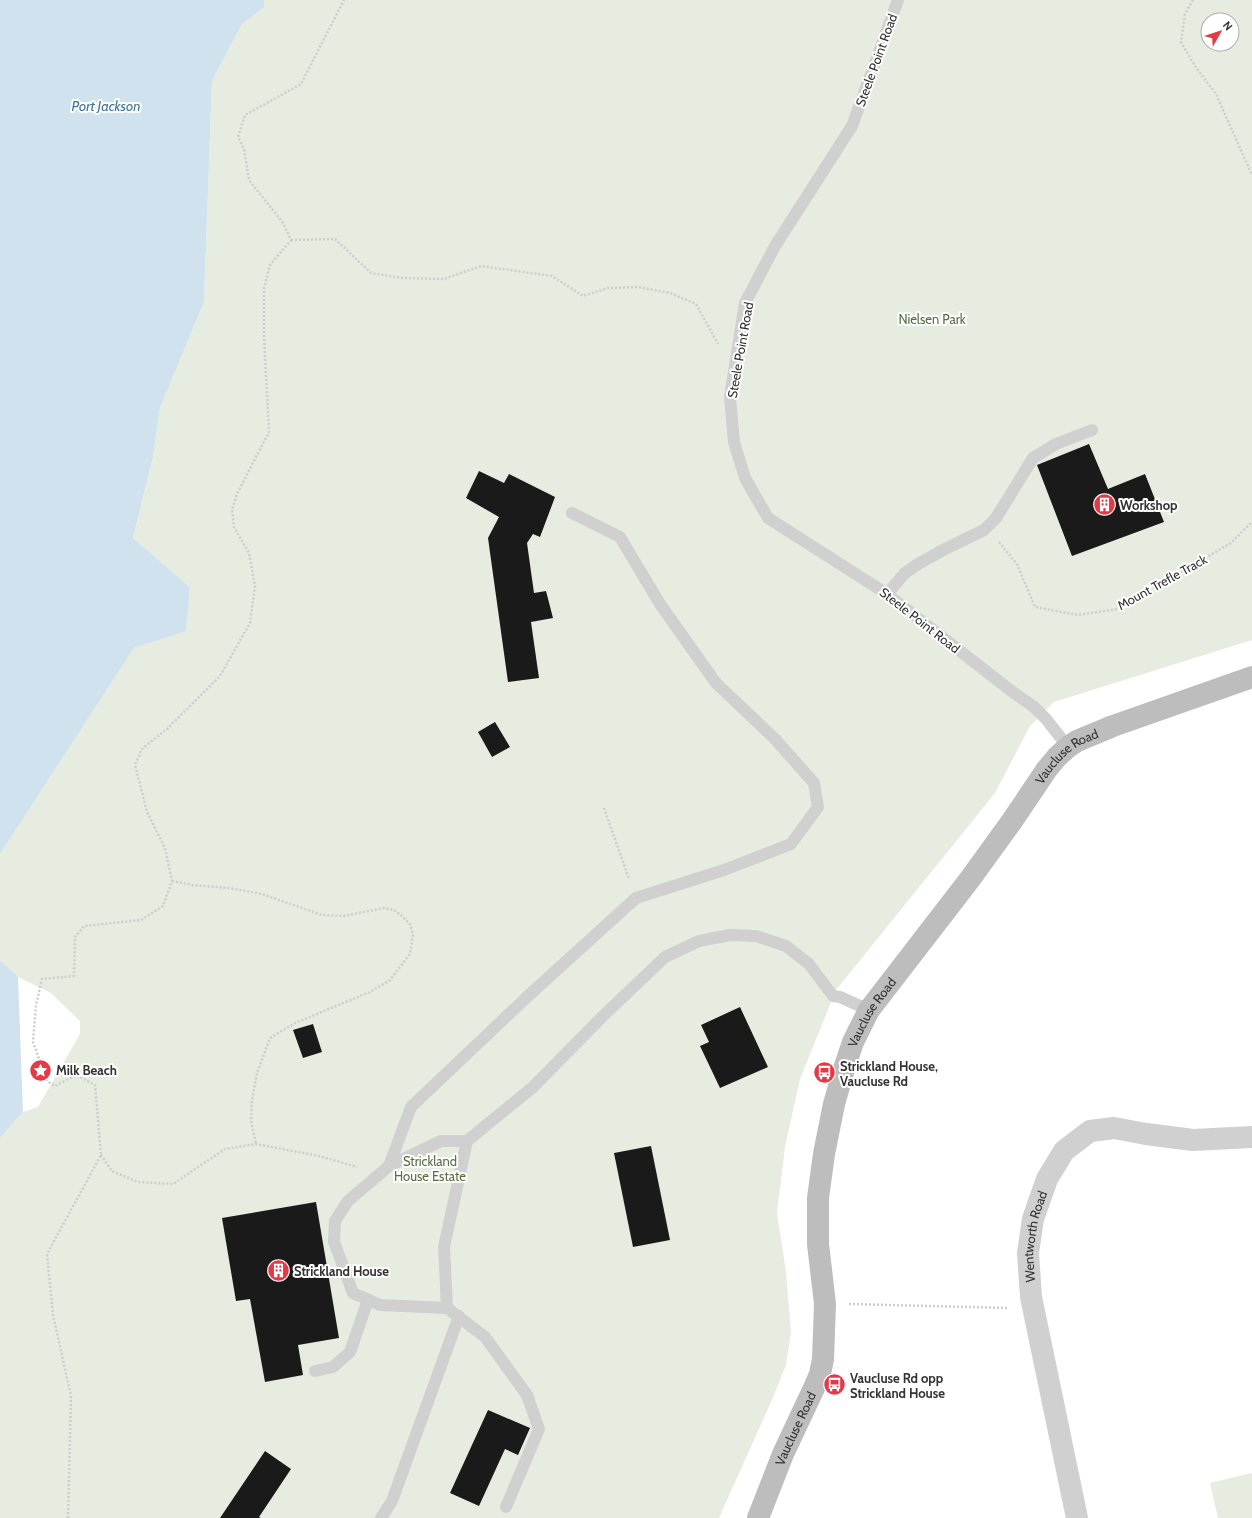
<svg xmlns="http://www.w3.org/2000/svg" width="1252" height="1518" font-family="Cabin,sans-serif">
	<rect width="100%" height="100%" fill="#fff"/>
	<!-- green -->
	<g fill="#e6ecdf" fill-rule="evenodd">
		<path d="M 264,0 L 1252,0 L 1252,640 L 1054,702 L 1030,726 L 995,793 L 836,990 L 800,1079 L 785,1147 L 777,1213 L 786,1272 L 791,1332 L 786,1365 L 771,1402 L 719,1518 L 0,1518 L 0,1138 L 23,1112 L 38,1107 L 80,1034 L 80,1021 L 51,993 L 18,977 L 0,960 L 0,854 L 134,648 L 186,630 L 190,587 L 133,538 L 153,457 L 160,408 L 204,302 L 212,81 L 242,24 L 263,7 ZM 1208,20 L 1232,20 L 1232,44 L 1208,44 Z"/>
		<polygon points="1252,1473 1252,1518 1218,1518 1210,1483"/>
	</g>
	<!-- water -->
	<g fill="#cfe2ee">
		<polygon points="0,0 264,0 264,7 242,24 212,81 204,302 160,408 153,457 133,538 190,587 186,631 134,648 0,854"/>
		<polygon points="0,960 18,977 23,1112 0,1138"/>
	</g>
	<!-- building -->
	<g fill="#1a1a1a">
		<polygon points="1089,444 1108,489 1145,474 1164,522 1072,556 1037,465"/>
		<polygon points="479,471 504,483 509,474 555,497 540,537 533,534 527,543 534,593 546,591 553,618 531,622 539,678 508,682 488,538 499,517 466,498"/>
		<polygon points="495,722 510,747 492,757 478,732"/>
		<polygon points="740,1007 768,1067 720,1088 700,1046 709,1042 701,1025"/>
		<polygon points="313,1024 322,1052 303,1058 293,1030"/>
		<polygon points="651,1146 670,1240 633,1247 614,1153"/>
		<polygon points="316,1202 339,1338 298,1345 303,1375 265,1382 250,1299 236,1301 222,1218"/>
		<polygon points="488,1410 530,1428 518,1455 505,1449 479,1506 450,1493"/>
		<polygon points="265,1451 291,1469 259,1517 261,1518 220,1518"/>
	</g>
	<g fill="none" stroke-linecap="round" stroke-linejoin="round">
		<!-- path -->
		<g stroke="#cdcdcd" stroke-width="2.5" stroke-dasharray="2 2" stroke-linecap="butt">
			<polyline points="1193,0 1185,14 1181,42 1195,66 1216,94 1252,175"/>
			<polyline points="291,240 335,239 371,273 402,278 444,279 481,266 552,276 583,296 608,288 638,287 670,293 696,304 718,344"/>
			<polyline points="999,542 1017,564 1035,607 1078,615 1118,609 1231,543 1252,522"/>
			<polyline points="604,808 629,879"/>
			<polyline points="172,881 192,885 229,888 262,894 322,915 343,916 384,908 394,910 401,915 410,924 413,934 410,954 390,980 370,992 295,1023 270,1038 257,1073 252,1100 251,1121 256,1144"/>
			<polyline points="101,1155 112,1171 138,1182 173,1184 225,1149 256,1144 319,1156 357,1167"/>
			<polyline points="849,1304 1008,1308"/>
			<polyline points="68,1518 71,1396 53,1315 47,1254 101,1155 95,1085 76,1075 55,1086 47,1081 33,1042 36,1005 42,979 74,976 75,937 84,926 141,920 163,906 172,881 165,848 147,812 135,765 142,749 167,729 220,676 250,623 255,586 249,553 234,527 232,510 237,494 269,432 264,337 264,289 270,265 291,240 283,223 249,180 244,149 238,137 245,115 301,84 344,0"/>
		</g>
		<!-- lane -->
		<g stroke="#d0d0d0" stroke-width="12">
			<polyline points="898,0 852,126 775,246 745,303 730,397 734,442 745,478 768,518 887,594 1010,690 1034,707 1046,719 1068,747"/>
			<polyline points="887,594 905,573 918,564 945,549 984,530 996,518 1033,458 1056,444 1092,430"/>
			<polyline points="467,1141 441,1141 389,1166 348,1201 335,1221 334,1242 353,1293 380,1305 447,1308 444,1247 467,1141 533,1087 604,1015 665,957 699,941 730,935 756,936 786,946 809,964 833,996 840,997 869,1010"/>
			<polyline points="389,1166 411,1107 528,996 636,898 724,870 791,844 818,807 814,783 775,739 716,683 660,604 620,537 572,513"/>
			<polyline points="447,1308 485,1337 527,1395 539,1429 506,1507"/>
			<polyline points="315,1371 333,1367 350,1352 368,1300"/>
			<polyline points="381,1518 392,1501 459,1316"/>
		</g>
		<!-- street -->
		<path stroke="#d0d0d0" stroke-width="22" id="s1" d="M 1077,1518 L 1031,1297 L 1028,1253 L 1033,1219 L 1047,1179 L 1064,1151 L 1090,1131 L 1114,1128 L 1146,1134 L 1193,1140 L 1252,1137"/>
		<!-- secondary -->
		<path stroke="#bdbdbd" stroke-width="22" id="s2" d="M 758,1518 L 783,1454 L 814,1388 L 820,1374 L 823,1359 L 825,1304 L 818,1244 L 818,1198 L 824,1154 L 834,1104 L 844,1069 L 853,1042 L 869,1010 L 970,879 L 1012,821 L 1047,769 L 1057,757 L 1068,747 L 1077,741 L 1113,726 L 1252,677"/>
	</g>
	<!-- icons -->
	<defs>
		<symbol id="building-disc" viewBox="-11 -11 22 22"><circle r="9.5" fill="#e63946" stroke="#fff"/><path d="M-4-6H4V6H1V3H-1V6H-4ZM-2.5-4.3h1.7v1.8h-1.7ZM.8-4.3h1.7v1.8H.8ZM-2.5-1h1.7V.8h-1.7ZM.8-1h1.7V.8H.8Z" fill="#fff"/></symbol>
		<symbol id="sight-disc" viewBox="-11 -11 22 22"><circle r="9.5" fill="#e63946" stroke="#fff"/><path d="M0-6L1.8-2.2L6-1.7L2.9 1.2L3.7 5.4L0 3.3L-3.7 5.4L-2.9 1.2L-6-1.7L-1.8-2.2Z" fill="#fff"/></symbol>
		<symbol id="bus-disc" viewBox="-11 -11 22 22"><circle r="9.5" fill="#e63946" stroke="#fff"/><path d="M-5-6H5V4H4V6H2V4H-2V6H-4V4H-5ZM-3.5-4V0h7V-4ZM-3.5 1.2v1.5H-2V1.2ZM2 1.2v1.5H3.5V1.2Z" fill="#fff"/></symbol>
	</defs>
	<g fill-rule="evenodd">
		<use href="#building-disc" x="1092" y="492" width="25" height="25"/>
		<use href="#sight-disc" x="28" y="1058" width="25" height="25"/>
		<use href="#bus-disc" x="812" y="1060" width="25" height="25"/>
		<use href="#building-disc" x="266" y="1258" width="25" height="25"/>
		<use href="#bus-disc" x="822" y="1372" width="25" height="25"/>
	</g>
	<g text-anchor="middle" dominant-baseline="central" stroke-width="4" stroke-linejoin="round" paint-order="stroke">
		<!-- street labels -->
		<g font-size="13" fill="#333" stroke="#fff">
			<text transform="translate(876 60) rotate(-70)">Steele Point Road</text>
			<text transform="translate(740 350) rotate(-80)">Steele Point Road</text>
			<text transform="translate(1162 582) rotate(-29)">Mount Trefle Track</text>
			<text transform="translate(920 620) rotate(38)">Steele Point Road</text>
			<text stroke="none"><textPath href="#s2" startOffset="853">Vaucluse Road</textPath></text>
			<text stroke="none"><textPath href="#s2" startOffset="529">Vaucluse Road</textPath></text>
			<text stroke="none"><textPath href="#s1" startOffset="287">Wentworth Road</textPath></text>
			<text stroke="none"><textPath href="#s2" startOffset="97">Vaucluse Road</textPath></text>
		</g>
		<!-- park labels -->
		<g font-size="13" fill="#56703f" stroke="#fff">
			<text x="932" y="319">Nielsen Park</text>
			<text x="430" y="1161">Strickland<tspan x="430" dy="15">House Estate</tspan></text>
		</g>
		<!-- poi labels -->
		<g font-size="13" font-weight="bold" fill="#333" stroke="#fff" text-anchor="start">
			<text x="1120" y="505">Workshop</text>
			<text x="840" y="1066">Strickland House,<tspan x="840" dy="15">Vaucluse Rd</tspan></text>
			<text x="56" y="1070">Milk Beach</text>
			<text x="294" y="1271">Strickland House</text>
			<text x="850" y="1378">Vaucluse Rd opp<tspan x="850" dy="15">Strickland House</tspan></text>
		</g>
		<!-- water labels -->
		<g font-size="14" font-style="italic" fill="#3f7597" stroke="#fff">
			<text x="106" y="106">Port Jackson</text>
		</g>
	</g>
	<!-- north arrow -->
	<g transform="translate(1220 32) rotate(51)"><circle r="19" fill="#ffffff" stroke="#adadad"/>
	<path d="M0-3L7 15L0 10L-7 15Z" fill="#e63946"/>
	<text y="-6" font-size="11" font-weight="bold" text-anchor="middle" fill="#333333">N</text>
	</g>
</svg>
